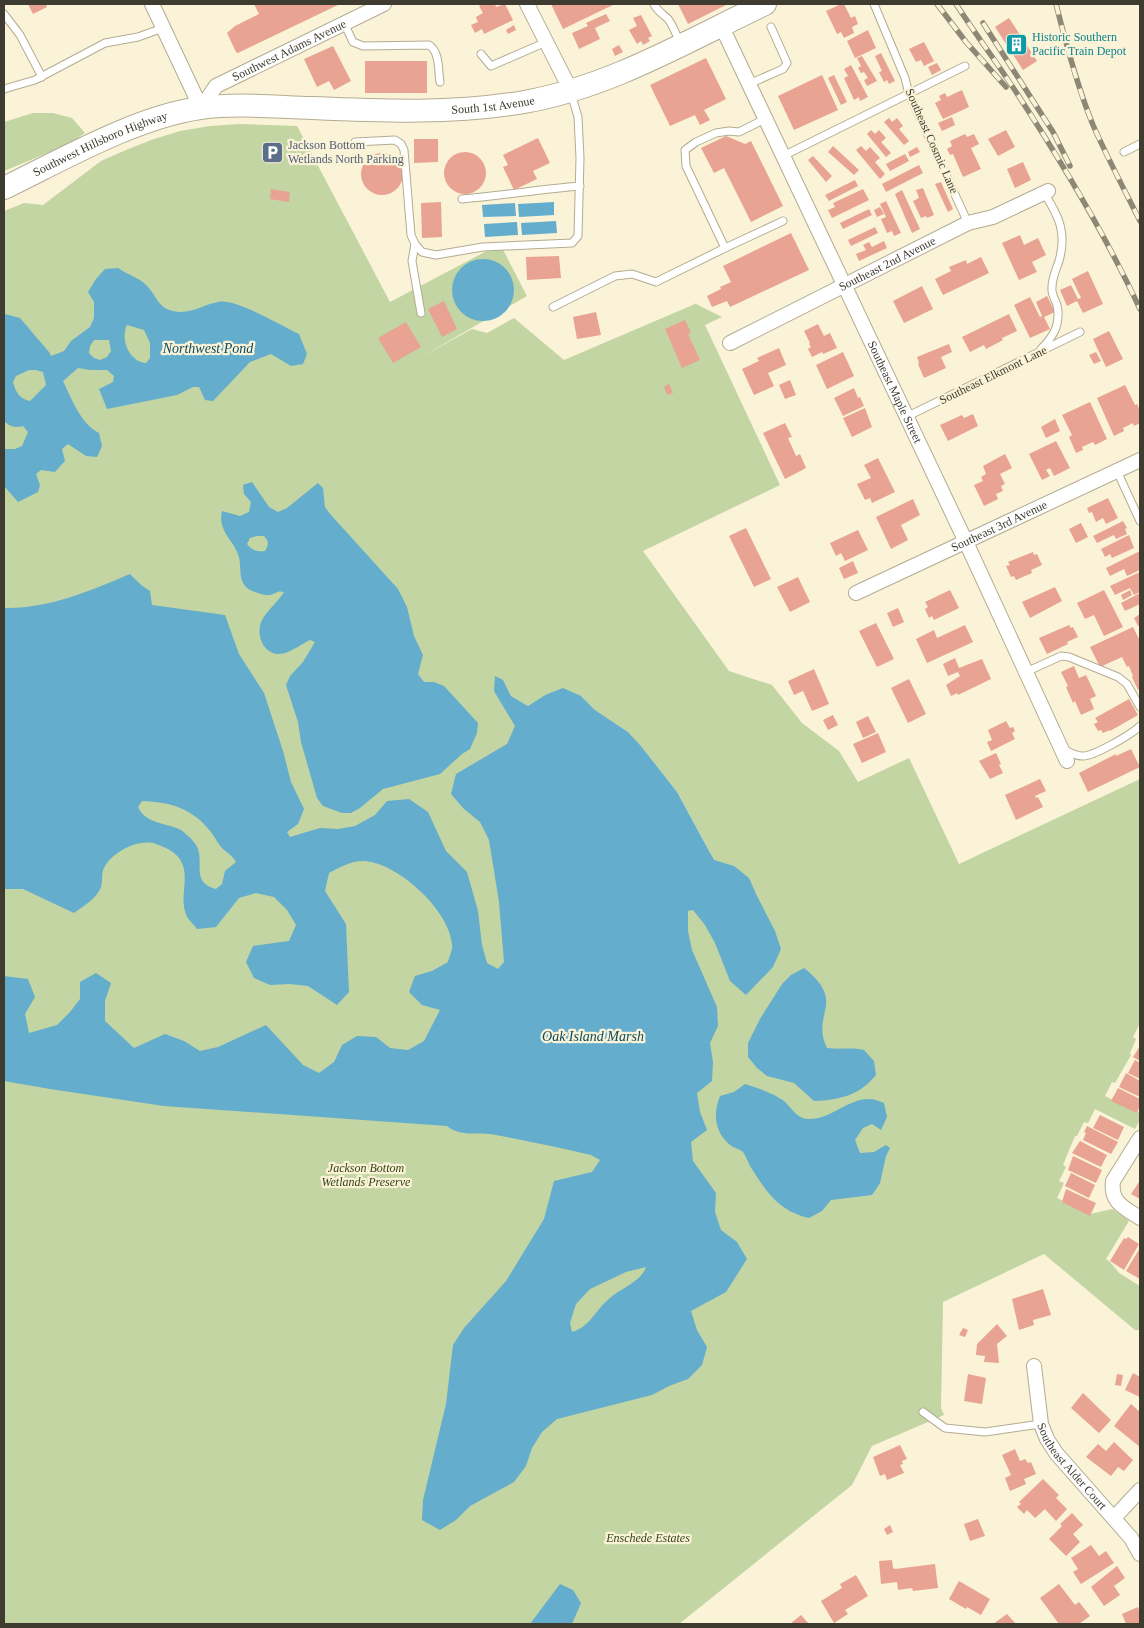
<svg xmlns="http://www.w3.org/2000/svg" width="1144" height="1628" font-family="Georgia,serif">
	<rect width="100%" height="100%" fill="#faf3d7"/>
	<!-- green -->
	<g fill="#c2d5a3" fill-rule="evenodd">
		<polygon points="33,113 53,113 72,118 85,133 69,144 4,171 4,122"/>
		<path d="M 240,124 L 297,126 L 390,302 L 500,244 L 527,296 L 421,357 L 472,329 L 487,333 L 514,318 L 564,360 L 695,304 L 694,303 L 722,317 L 705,325 L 780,485 L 643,551 L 729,671 L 772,685 L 802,723 L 839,751 L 858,782 L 909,758 L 959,864 L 1140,779 L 1140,1023 L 1133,1037 L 1136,1039 L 1130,1053 L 1131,1055 L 1115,1083 L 1112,1082 L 1105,1096 L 1140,1113 L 1140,1120 L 1135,1129 L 1095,1109 L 1088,1123 L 1084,1122 L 1077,1136 L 1075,1136 L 1063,1165 L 1066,1167 L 1059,1181 L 1064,1183 L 1057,1198 L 1090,1214 L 1112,1209 L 1129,1221 L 1106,1259 L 1110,1262 L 1119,1273 L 1140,1286 L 1140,1330 L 1135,1330 L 1044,1254 L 943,1302 L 941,1408 L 944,1415 L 872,1446 L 852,1485 L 679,1624 L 4,1624 L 4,211 L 24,203 L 43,205 L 101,161 L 126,150 L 151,140 L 180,131 L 210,126 ZM 503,680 L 511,696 L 528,706 L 545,695 L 581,696 L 595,710 L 628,732 L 641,746 L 677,792 L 711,854 L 607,905 Z"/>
	</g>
	<!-- water -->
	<g fill="#64adcc" fill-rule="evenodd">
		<polygon points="554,202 554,215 519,217 518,204"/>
		<polygon points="515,203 516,216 483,217 482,205"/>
		<polygon points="556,221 557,233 522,235 521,223"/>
		<polygon points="517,222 518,235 485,237 484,224"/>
		<circle cx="483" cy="290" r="31"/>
		<path d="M 118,268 C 126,274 137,277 144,283 C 156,293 157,308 173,311 C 190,315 202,305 218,302 C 235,298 282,326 299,334 L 307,354 L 303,364 L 291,366 L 271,354 L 250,362 L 213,401 L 205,400 L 199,387 L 193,387 L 177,395 L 107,409 L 99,389 L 113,382 L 114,376 L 107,370 L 90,370 L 78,368 L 63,381 C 72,399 80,423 99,433 L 102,446 L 97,457 L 86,456 L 68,444 L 62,449 L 65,461 L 55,472 L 41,470 L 36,474 L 40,485 L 38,492 L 18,502 L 4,486 L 4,449 L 15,449 L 22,446 L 28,432 L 23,426 C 14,428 11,427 4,421 L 4,316 L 5,314 L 20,318 L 49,352 L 51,356 L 64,351 L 71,341 L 90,327 L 94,318 L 94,302 L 88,292 L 96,279 L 105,269 ZM 127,325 L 144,330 L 150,343 L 150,358 L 146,363 C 129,362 120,339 127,325 ZM 94,340 L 109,340 L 111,351 L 107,357 L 100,360 L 94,358 L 89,353 L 90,346 ZM 29,370 L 36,370 L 43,372 L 46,385 L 30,401 C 19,399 16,392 13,382 L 16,376 Z"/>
		<path d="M 252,482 L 269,507 L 278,512 L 287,508 L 318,483 L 323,488 L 325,507 L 331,515 L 398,589 L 407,607 L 414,636 L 423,655 L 418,674 L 424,682 L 434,682 L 444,686 L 478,723 L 477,733 L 470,749 L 462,754 L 440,774 L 383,789 L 360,808 L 351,813 L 342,813 L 323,806 L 317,798 L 301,742 L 298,722 L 286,685 L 290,676 L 303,662 L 315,642 L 310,640 C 302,644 294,650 285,653 C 266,659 254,636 262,620 C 268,609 278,602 284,592 C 277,590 276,594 269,595 C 264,596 255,592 250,590 C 236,581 243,568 238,554 C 231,537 218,531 222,511 L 240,516 L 249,512 L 251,502 L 244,494 L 243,485 ZM 257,536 L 264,536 C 269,542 269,544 265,551 C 256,552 252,550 247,544 L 250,538 Z"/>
		<path d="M 130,574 L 141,585 L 150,591 L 152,605 L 225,615 L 239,654 L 264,693 L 283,751 L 291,782 L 304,809 L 298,824 L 287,832 L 290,837 L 320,828 L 338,829 L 355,826 L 375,815 L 387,801 L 409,799 L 428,812 L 446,851 L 467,872 L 478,911 L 482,945 L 487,963 L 498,969 L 504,962 L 499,902 L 489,840 L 480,822 L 464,809 L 451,794 L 456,774 L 507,744 L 515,726 L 494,691 L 495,676 L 503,680 L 511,696 L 528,706 L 545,695 L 563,688 L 581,696 L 595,710 L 628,732 L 641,746 L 677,792 L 714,860 L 734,866 L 749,878 L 757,896 L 775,931 L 781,949 L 773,967 L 746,995 L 730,981 L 715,943 L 705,925 L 693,910 L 688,911 L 688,931 L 692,950 L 717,1007 L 718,1026 L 710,1043 L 713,1062 L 712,1081 L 697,1093 L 700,1112 L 707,1130 L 691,1142 L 693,1161 L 716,1193 L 715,1212 L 721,1230 L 737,1242 L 747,1259 L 726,1292 L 691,1311 L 697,1330 L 707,1347 L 702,1365 L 688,1379 L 669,1386 L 652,1395 L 557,1419 L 542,1432 L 532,1448 L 526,1466 L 514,1482 L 470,1506 L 456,1520 L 440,1530 L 422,1520 L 423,1500 L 446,1404 L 453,1345 L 464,1328 L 506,1281 L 544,1219 L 554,1181 L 592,1172 L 600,1160 L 591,1155 C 560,1148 528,1141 496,1135 C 478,1131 462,1138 447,1126 L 164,1106 L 50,1089 L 4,1081 L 4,976 L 28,979 L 35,997 L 25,1014 L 29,1033 L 57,1025 L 70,1012 L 80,999 L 80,982 L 96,973 L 111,983 L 105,1001 L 105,1021 L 134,1048 L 165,1034 L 184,1041 L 200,1051 L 218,1047 L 266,1025 L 303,1065 L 319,1073 L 334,1062 L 342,1045 L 357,1036 L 376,1037 L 390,1048 L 408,1050 L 424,1041 L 440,1010 L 422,1005 L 409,992 L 415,976 L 432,971 L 448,962 C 449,957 453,950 452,944 C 449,910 399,864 365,861 C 353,860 340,867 329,873 L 325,891 L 346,924 L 349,992 L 337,1005 L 308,986 L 289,984 L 270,985 L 254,978 L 246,962 L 253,946 L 289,941 L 296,925 L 287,910 L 274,897 L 256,893 L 239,898 L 216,927 L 197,929 C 194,924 187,919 186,914 C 179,897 190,877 181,861 C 176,852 165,847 156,844 C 139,838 112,852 104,868 C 101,873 103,881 101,887 C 97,898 84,906 74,913 L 23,889 L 4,889 L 4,608 C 48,609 90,591 130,574 ZM 142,801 C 171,802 192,808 211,832 C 215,837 218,844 222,848 C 227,853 232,855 236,862 L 225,871 L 222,884 L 216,889 C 187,881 209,858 193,841 C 190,837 185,833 181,830 C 168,823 145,824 138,807 ZM 646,1267 C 641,1282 621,1288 610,1298 C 596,1309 590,1327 572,1332 L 570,1323 L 576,1304 L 590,1289 L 626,1272 Z"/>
		<path d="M 804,968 C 848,1003 810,1013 827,1048 C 840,1050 852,1047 864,1050 L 874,1061 L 876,1075 C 860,1095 840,1100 814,1101 L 794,1083 L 767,1076 L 757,1068 L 748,1057 L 748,1043 L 760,1019 L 782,984 L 791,975 Z"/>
		<path d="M 745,1084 C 758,1088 773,1093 784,1101 C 791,1107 797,1119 808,1119 C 830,1120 847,1099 869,1099 C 874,1099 879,1101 884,1103 L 887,1117 L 881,1130 L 872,1124 L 863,1128 L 855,1140 L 860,1153 L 874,1152 L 886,1145 L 890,1148 L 886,1156 L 880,1183 L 872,1195 L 831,1200 L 822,1211 L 809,1218 C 778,1211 766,1191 750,1166 C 748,1162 746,1156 743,1152 C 740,1149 734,1148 730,1145 C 714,1131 713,1114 720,1096 L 734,1092 Z"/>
		<polygon points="560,1584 573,1590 581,1603 572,1624 530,1624"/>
	</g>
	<!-- building -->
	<g fill="#e8a392">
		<polygon points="28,4 46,4 47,7 33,14"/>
		<polygon points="254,4 340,4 238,53 236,52 227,33 235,26 259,14"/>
		<polygon points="483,4 495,4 496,7 505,4 513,20 484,34 482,29 475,33 471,25 478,22 476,17 483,13 479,6"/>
		<polygon points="551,4 615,4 563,29"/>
		<polygon points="678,4 728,4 688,24"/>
		<polygon points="841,4 844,4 851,18 855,16 858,24 852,27 854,33 844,38 841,32 837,34 826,11"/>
		<polygon points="606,14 610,21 595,28 600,39 579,49 572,33 588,26 586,23"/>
		<polygon points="641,15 652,36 648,38 650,41 643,45 641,41 637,44 629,30 637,26 633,18"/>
		<polygon points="1009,18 1037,61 1023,70 995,27"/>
		<polygon points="514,25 516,30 508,34 506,30"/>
		<polygon points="868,30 876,48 855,58 847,41"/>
		<polygon points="924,42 934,61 924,66 921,60 916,62 909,49"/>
		<polygon points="619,45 623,52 615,56 612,49"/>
		<polygon points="333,46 351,81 334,90 329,81 317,87 304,59"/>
		<polygon points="881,53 895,81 889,84 887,80 884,82 879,72 882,71 875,56"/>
		<polygon points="862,56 877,81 867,86 864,80 868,78 864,72 861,73 858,68 861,66 857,58"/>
		<polygon points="706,58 726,99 704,110 710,120 700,125 695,115 670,126 650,85"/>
		<rect x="365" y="61" width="62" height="32"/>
		<polygon points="937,63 941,70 932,75 928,67"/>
		<polygon points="851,65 868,97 860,101 859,97 854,100 844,78 848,76 844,69"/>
		<polygon points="822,75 838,110 794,130 778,96"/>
		<polygon points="834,75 847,102 841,105 828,78"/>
		<polygon points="962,90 969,107 943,119 935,103 941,100 939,96 945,93 947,97"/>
		<polygon points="952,117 955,125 942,131 938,123"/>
		<polygon points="889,118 892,122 897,118 903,126 899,129 909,141 904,145 884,122"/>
		<polygon points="871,130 875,134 879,130 886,138 881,142 891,153 886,157 867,134"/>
		<polygon points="1006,130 1015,147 998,156 988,139"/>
		<polygon points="965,134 967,137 974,134 979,144 971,148 981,169 963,177 953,154 950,155 947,149 952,146 950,141"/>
		<polygon points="726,136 745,144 751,141 783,206 751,222 724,168 714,173 701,148"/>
		<polygon points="538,138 550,163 533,171 537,179 514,190 503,167 508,165 503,155"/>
		<polygon points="414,139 438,139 438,162 414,163"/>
		<polygon points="833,146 859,170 854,175 828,152"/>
		<polygon points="861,146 866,151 870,147 880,158 875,162 885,174 880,179 856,150"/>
		<polygon points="917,147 920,152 910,157 908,152"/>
		<circle cx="465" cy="173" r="21"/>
		<circle cx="382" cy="174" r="21"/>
		<polygon points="905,154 909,161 890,171 886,164"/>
		<polygon points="813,156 832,176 826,182 808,160"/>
		<polygon points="1023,162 1031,180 1015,188 1007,169"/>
		<polygon points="919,165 923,173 886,192 882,184"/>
		<polygon points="855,180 858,186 829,201 825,195"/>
		<polygon points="941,182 953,209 948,212 935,184"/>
		<polygon points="923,188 934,215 927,218 926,216 921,218 913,201 919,198 916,190"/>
		<polygon points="271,189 290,192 289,202 270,199"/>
		<polygon points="863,189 869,200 832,218 828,210 835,207 833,203"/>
		<polygon points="902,190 920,229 912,233 895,194"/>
		<polygon points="886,201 901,233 894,236 892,231 887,233 881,219 886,217 880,204"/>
		<polygon points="441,202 442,237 422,238 421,203"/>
		<polygon points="880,207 884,214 877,217 874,210"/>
		<polygon points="869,209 872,215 843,229 840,223"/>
		<polygon points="875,227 878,233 851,246 848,240"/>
		<polygon points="791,233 809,270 730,307 727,301 712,307 707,296 721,289 720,287 731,282 723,266"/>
		<polygon points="1020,235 1024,245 1038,238 1046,255 1032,262 1037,272 1019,280 1002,243"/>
		<polygon points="884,241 887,248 859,261 856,254 866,250 863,245 869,242 872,247"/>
		<polygon points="559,256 561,278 527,280 526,257"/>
		<polygon points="981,257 989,273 943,295 935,279 951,271 949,267 966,260 967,264"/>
		<polygon points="1088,271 1103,304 1083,313 1077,301 1067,306 1060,290 1071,285 1078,299 1081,298 1072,279"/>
		<polygon points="922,286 933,309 904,323 893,301"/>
		<polygon points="1047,296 1055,312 1044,317 1050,329 1030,338 1014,305 1030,297 1040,317 1042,316 1036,302"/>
		<polygon points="444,301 457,329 442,337 428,309"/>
		<polygon points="596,312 601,335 577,339 573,317"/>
		<polygon points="1009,314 1017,331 1002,338 1003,340 986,349 984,345 970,352 962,337"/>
		<polygon points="685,320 691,333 688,334 700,360 682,368 665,329"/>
		<polygon points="406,322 421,347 393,363 378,338"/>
		<polygon points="818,324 824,336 830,333 837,348 823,354 822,352 812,357 808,349 811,347 809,344 810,343 804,331"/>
		<polygon points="1109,331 1123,359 1106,367 1093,339"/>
		<polygon points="949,344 952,352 941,357 946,368 924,378 918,364 919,363 917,357"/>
		<polygon points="779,348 786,365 768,373 774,386 754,395 742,369 759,361 757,358"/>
		<polygon points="843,352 854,376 827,389 816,365"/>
		<polygon points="1096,352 1101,361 1094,364 1089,355"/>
		<polygon points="790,380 796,395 785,399 779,385"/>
		<polygon points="669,384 673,393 667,395 664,387"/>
		<polygon points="1125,385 1135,405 1137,404 1140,411 1140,423 1134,426 1133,423 1123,428 1124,431 1114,436 1097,398"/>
		<polygon points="854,388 858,398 860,397 864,406 843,416 834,398"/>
		<polygon points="1090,402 1107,439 1095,445 1093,442 1082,447 1083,450 1076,453 1069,437 1072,435 1062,415"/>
		<polygon points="865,408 872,427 852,437 843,418"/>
		<polygon points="973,414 978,426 948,441 940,425 962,415 964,418"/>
		<polygon points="1055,419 1060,431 1046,438 1041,427"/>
		<polygon points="785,423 792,437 788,438 796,456 800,454 806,468 785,479 763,433"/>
		<polygon points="1056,441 1070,468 1054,476 1050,468 1046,470 1050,476 1042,480 1029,454"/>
		<polygon points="1005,454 1012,468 1000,474 1005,484 1001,486 1003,491 996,494 998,499 984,506 974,485 983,481 981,477 986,474 983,466"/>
		<polygon points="878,458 895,492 872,503 870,498 865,500 857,484 871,478 864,465"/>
		<polygon points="1108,498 1118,518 1106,524 1103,518 1096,522 1092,512 1089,513 1087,508"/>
		<polygon points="913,499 920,515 901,525 908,540 891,549 876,517"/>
		<polygon points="1123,521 1127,528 1125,529 1127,534 1116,539 1114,535 1097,543 1093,536"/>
		<polygon points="1081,523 1088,537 1076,543 1069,529"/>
		<polygon points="746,528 771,579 754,587 729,536"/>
		<polygon points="858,530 868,550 845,561 841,553 836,556 830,543"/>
		<polygon points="1129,535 1134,548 1112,558 1110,554 1105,557 1101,549"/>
		<polygon points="1140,551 1140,570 1127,576 1124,569 1110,576 1106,568"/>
		<polygon points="1033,552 1034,555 1037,554 1042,565 1031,570 1032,573 1016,580 1014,576 1011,577 1006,566 1010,565 1008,562"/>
		<polygon points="853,561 858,573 844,579 839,568"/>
		<polygon points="1140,572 1140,592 1134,595 1130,588 1115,595 1110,586"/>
		<polygon points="798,577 810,602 790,612 777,587"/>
		<polygon points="1055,587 1062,601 1030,618 1022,602"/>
		<polygon points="950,590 959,608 934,620 932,616 929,618 925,609 928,607 925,602"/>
		<polygon points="1104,590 1123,627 1104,636 1094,615 1085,619 1077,603"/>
		<polygon points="1130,590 1132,595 1123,600 1121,595"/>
		<polygon points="1140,593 1140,604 1125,611 1121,603"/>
		<polygon points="898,608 904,622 893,627 887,613"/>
		<polygon points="1140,614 1140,625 1138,626 1134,618"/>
		<polygon points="876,623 894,659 877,667 859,631"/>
		<polygon points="965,625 973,642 927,663 916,639 934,630 937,638"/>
		<polygon points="1069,625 1071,628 1073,627 1078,637 1067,642 1068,644 1047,654 1039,638"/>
		<polygon points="1133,627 1140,641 1140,689 1138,690 1132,677 1133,676 1129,666 1127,667 1122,657 1100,667 1090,647"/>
		<polygon points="955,658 959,668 982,659 991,679 958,695 957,693 951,696 946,685 960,676 958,672 948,676 943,664"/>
		<polygon points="1074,666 1079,678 1086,675 1096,696 1090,699 1094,709 1081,715 1075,701 1073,703 1066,687 1068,686 1061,672"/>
		<polygon points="814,669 829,704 812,711 803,691 794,695 788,681"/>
		<polygon points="909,679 926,714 908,723 891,688"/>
		<polygon points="1129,699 1138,715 1110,731 1110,730 1103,733 1101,730 1098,731 1094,724 1098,722 1095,718"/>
		<polygon points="833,715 838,725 828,730 823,720"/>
		<polygon points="868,716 876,732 863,738 856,722"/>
		<polygon points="1006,721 1010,728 1013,727 1015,731 1012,733 1015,739 991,751 987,742 992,740 988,730"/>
		<polygon points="878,733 886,752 862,763 853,744"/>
		<polygon points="1131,749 1140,767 1088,792 1079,773 1116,754 1116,756"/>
		<polygon points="996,753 1001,764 999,765 1003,773 990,779 979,761"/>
		<polygon points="1040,779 1046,791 1035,796 1036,798 1038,797 1043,807 1016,820 1005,795"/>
		<polygon points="1140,1046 1140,1061 1133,1057"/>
		<polygon points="1135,1060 1140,1063 1140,1079 1128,1073"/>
		<polygon points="1126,1073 1140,1081 1140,1097 1119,1087"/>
		<polygon points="1118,1088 1140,1099 1140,1105 1137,1113 1111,1101"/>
		<polygon points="1100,1115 1124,1127 1118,1140 1093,1128"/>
		<polygon points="1087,1126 1118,1142 1111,1154 1083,1140 1086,1133 1084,1132"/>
		<polygon points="1080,1141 1107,1155 1101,1167 1072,1153"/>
		<polygon points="1073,1156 1102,1170 1096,1183 1068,1170"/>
		<polygon points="1071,1173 1095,1185 1089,1198 1065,1186"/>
		<polygon points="1139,1182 1140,1183 1140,1199 1131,1194"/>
		<polygon points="1066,1189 1096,1203 1090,1216 1062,1202"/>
		<polygon points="1128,1237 1139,1244 1124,1270 1110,1261 1124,1238 1126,1239"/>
		<polygon points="1140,1248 1140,1279 1126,1271"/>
		<polygon points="1043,1289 1051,1315 1033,1320 1034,1325 1019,1330 1012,1299"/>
		<polygon points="997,1324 1007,1336 997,1344 999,1363 984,1362 985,1356 976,1355 977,1344"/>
		<polygon points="963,1328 968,1330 965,1337 959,1335"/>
		<polygon points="1133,1373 1140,1377 1140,1397 1125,1390"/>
		<polygon points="968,1374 986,1378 982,1404 964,1401"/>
		<polygon points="1117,1374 1123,1375 1121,1386 1115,1385"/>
		<polygon points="1083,1393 1111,1420 1099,1433 1071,1408"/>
		<polygon points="1131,1404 1140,1412 1140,1447 1114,1426"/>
		<polygon points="1114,1442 1133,1460 1124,1471 1118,1467 1111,1476 1086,1457 1098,1444 1106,1451"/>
		<polygon points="900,1445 907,1459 902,1461 903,1464 900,1465 904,1473 887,1480 885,1474 880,1476 873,1457"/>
		<polygon points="1015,1449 1020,1461 1025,1459 1028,1463 1031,1462 1036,1474 1024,1479 1026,1484 1010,1491 1005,1478 1011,1475 1002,1455"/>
		<polygon points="1043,1479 1059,1495 1056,1498 1067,1509 1056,1521 1045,1509 1035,1518 1027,1510 1024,1514 1017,1507 1021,1504 1019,1502"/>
		<polygon points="1072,1513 1083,1525 1073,1534 1080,1542 1066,1556 1049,1539 1062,1526 1060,1524"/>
		<polygon points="978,1519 985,1536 970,1541 964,1524"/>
		<polygon points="890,1525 893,1532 887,1535 884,1529"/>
		<polygon points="1091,1545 1099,1556 1106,1551 1114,1563 1081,1584 1073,1572 1078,1569 1071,1558"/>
		<polygon points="892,1560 893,1568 895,1569 935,1564 938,1588 913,1591 912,1588 898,1590 897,1582 881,1584 879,1561"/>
		<polygon points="1117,1566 1125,1578 1114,1586 1120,1595 1104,1606 1091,1587"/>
		<polygon points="856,1575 868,1596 845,1610 848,1614 834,1623 821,1601 842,1588 840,1584"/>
		<polygon points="959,1581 990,1599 981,1615 967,1607 966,1609 949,1599"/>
		<polygon points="1059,1584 1075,1605 1079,1602 1090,1616 1079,1624 1059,1624 1040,1598"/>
		<polygon points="1138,1607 1140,1613 1140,1624 1126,1624 1122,1614"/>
		<polygon points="1007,1614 1016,1624 993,1624"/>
		<polygon points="801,1615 809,1624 790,1624"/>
	</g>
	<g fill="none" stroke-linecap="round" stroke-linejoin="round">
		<defs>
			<g id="service">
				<path d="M 654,4 C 657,11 663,14 668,19 C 673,25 676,35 680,42"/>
				<polyline points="874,4 905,78 909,94 968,223"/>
				<polyline points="4,14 20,35 42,77"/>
				<path d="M 344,23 L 353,42 L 363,46 L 429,45 C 440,52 438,70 440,82"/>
				<polyline points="481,54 491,66 546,42"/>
				<polyline points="749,84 783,69 787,63 771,27"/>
				<polyline points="4,89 35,80 105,43 138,37 163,28"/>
				<polyline points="765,119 739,132 729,131 716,133 696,142 685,150 686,166 725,248 783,221"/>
				<polyline points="355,142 395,140 401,144 404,150 411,235 415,244 422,252 436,255 483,247 572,243 578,236 580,158 578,117 571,93"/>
				<polyline points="1124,152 1140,144"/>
				<polyline points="783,156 965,66"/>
				<path d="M 462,199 C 501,196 540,189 580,186"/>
				<polyline points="415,244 412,261 421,313"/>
				<polyline points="553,307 615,276 632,274 656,282 725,248"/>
				<path d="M 1041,349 C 1054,336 1061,324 1057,305 C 1055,299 1051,294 1052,287 C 1052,278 1056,270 1059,261 C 1067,233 1059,216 1044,193"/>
				<polyline points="906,417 1080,332"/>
				<polyline points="1117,471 1140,521"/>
				<polyline points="1026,672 1061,656 1069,657 1118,677 1127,684 1140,707"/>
				<path d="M 1063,749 C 1069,752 1075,756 1082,756 C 1093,757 1132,734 1140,726"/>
				<polyline points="923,1412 945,1428 985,1432 1041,1424"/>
			</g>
			<g id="minor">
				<polyline points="152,4 201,108"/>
				<polyline points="527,4 571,91"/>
				<path id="s1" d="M 721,25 L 966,542 L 1067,761"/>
				<path id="s2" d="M 201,108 L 216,86 L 384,4"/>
				<path id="s3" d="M 730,343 L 968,223 L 993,217 L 1048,191"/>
				<path id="s4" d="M 856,593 L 1140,460"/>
				<path d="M 1140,1138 L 1113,1181 C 1110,1203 1125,1208 1140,1218"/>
				<path id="s5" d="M 1034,1366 L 1041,1424 L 1047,1439 L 1056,1453 L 1131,1538 L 1140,1554"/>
				<polyline points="1114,1518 1140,1490"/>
			</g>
			<g id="primary">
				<path id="s6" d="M 4,188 C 62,160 136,117 200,108 C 237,103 275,107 312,108 C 383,111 455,114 524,102 C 610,87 687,41 765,4"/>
			</g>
		</defs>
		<!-- service casing -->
		<use href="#service" stroke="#b3ac91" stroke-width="9"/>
		<!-- minor casing -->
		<use href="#minor" stroke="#b3ac91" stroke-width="16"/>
		<!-- primary casing -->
		<use href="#primary" stroke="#b3ac91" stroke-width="24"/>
		<!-- service -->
		<use href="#service" stroke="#fff" stroke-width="7"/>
		<!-- minor -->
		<use href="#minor" stroke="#fff" stroke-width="14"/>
		<!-- primary -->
		<use href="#primary" stroke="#fff" stroke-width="22"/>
		<defs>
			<g id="rail">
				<polyline points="937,4 966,42 1006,87"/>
				<path d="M 956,4 C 976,35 998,64 1018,95 C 1063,164 1105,234 1140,309"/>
				<path d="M 1056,4 C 1066,44 1077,86 1093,125 C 1107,157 1124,189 1140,221"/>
				<polyline points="983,23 1053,132 1070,166"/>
			</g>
		</defs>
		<!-- rail casing -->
		<use href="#rail" stroke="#8d8876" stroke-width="5.5"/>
		<!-- rail -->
		<use href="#rail" stroke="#faf3d7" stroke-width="4" stroke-dasharray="11" stroke-linecap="butt"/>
	</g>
	<!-- icons -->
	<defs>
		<symbol id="building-square" viewBox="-11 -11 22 22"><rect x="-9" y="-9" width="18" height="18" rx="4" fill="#0f9aa8" stroke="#faf3d7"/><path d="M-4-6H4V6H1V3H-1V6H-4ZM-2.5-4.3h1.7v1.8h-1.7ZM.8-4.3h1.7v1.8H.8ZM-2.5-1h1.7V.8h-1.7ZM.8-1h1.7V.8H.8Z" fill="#fff"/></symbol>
		<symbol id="parking-square" viewBox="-11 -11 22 22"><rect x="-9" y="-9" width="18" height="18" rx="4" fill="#5c6f8a" stroke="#faf3d7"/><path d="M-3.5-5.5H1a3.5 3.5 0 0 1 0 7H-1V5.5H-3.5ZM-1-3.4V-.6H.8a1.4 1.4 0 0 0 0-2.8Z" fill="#fff"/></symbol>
	</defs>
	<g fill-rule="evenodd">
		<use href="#building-square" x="1004" y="32" width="25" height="25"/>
		<use href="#parking-square" x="260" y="140" width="25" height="25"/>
	</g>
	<g text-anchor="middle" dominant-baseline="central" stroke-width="4.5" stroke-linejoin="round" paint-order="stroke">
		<!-- culture labels -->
		<g font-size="12" fill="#0d838f" stroke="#faf3d7" text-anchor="start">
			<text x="1032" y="37">Historic Southern<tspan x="1032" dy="14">Pacific Train Depot</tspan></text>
		</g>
		<!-- street labels -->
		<g font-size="12" fill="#3e3b30" stroke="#faf3d7">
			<text stroke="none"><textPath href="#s2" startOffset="108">Southwest Adams Avenue</textPath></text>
			<text stroke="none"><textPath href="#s6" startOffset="506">South 1st Avenue</textPath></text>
			<text transform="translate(932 141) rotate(66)">Southeast Cosmic Lane</text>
			<text stroke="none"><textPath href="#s6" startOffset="106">Southwest Hillsboro Highway</textPath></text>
			<text stroke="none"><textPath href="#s3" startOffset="176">Southeast 2nd Avenue</textPath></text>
			<text transform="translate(993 375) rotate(-26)">Southeast Elkmont Lane</text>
			<text stroke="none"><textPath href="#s1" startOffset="406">Southeast Maple Street</textPath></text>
			<text stroke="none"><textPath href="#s4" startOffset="158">Southeast 3rd Avenue</textPath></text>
			<text stroke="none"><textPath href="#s5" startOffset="111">Southeast Alder Court</textPath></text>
		</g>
		<!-- service labels -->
		<g font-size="12" fill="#4e5e75" stroke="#faf3d7" text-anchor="start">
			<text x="288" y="145">Jackson Bottom<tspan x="288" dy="14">Wetlands North Parking</tspan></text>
		</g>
		<!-- park labels -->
		<g font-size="12" font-style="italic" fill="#334114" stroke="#faf3d7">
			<text x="366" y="1168">Jackson Bottom<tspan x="366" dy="14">Wetlands Preserve</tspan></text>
			<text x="648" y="1538">Enschede Estates</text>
		</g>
		<!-- water labels -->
		<g font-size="14" font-style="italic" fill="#08495f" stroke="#faf3d7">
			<text x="208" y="348">Northwest Pond</text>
			<text x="593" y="1036">Oak Island Marsh</text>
		</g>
	</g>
	<!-- border -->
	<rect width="1144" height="1628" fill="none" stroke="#3e3b30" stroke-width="10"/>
</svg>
